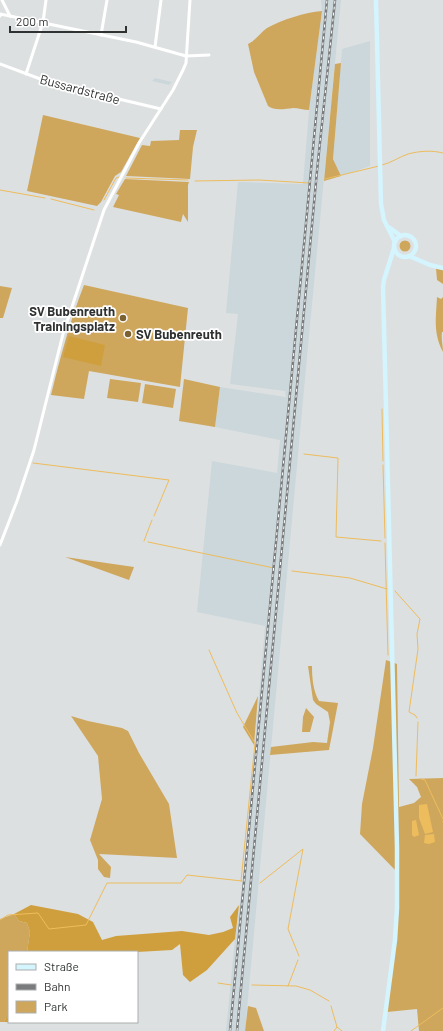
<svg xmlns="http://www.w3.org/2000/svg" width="443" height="1031" font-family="Barlow,sans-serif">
	<rect width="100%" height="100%" fill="#dde0e1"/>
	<!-- built -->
	<g fill="#cbd7db">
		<polygon points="321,0 341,0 307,357 245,1031 226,1031 235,939 243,880 265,626 197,612 212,461 277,473 280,440 215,427 220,387 286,397 285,391 230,384 238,314 226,313 238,182 303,184 309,110 322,11"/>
		<polygon points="370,41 370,166 341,176 333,159 342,49"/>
		<polygon points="155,78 172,82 169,85 152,81"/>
	</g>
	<!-- green -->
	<g fill="#cea75d">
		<path d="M 322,11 L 309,110 C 304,110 298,108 293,108 C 285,109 274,111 268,106 L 254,72 L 248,44 C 256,40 260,33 267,28 C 282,20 305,12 322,11 Z"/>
		<polygon points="341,63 333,159 341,176 324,181 335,64"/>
		<polygon points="43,115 140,138 121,172 115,176 101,202 97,206 27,191"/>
		<polygon points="180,130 197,130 193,147 190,179 126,176 142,145 150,146 151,141 179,140"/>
		<polygon points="125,179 189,182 188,185 188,222 183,214 181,222 113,207 119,195 116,194"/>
		<circle cx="405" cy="246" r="5.5"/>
		<polygon points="436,268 443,268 443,284 437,280"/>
		<path d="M 84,285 L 188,308 L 180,387 L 89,371 L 84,399 L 51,395 C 60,358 70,321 84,285 Z"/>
		<polygon points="0,286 12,288 3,318 0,318"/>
		<path d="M 437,297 L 441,299 L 443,297 L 443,332 L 442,332 C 441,339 443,345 443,352 C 433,333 436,318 437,297 Z"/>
		<polygon points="110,379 141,383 138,402 107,398"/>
		<polygon points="184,379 220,387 215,427 179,421"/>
		<polygon points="145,384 176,389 173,408 142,403"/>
		<polygon points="65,557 134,567 129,580"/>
		<polygon points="386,660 397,664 399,807 414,803 421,797 417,787 409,779 443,778 443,1031 419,1031 417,1009 387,1012 399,908 398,873 360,834 362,804 373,748"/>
		<path d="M 308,666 L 312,666 C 312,677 313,691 319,701 L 338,703 L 329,750 L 270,755 L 271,747 L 313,742 L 327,743 L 330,722 L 328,712 L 316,704 L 313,700 Z"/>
		<polygon points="258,696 254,745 243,727"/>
		<polygon points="306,708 314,717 310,732 302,732 303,717"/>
		<polygon points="71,716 88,721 122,728 128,731 139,753 169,804 177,858 99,854 111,867 110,878 104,877 98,869 98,860 90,840 102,799 98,756"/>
		<polygon points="14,914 19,921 27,923 30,932 27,952 9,952 9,1018 6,1018 4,1022 0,1022 0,919"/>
		<polygon points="248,1006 256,1008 264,1031 245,1031"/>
	</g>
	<!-- forest -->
	<g fill="#d09f3d">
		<polygon points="69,336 105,345 101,366 63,357"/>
		<polygon points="31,905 78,914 93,922 102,940 116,936 182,931 209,935 223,932 233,928 230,917 239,905 235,939 207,970 190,982 183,975 180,944 172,950 137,952 27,952 30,932 27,923 19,921 14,914"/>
		<polygon points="6,1018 9,1018 9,1022 68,1022 67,1023 4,1022"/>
	</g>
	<!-- water -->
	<g fill="#edbc5c">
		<polygon points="427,804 433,832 425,834 419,818 419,805"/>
		<polygon points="416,820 419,835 414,837 412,835 412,821"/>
		<polygon points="434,834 435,842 429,844 424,843 425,835"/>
	</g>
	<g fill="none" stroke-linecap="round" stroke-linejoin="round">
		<!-- stream -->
		<g stroke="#edbc5c" stroke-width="1">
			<path d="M 382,165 C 391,163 399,157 408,154 C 419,151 432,150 443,153"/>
			<polyline points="126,178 188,180"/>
			<polyline points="325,179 379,166"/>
			<polyline points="195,181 259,180 309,183"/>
			<polyline points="0,190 45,198"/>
			<polyline points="51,199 94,210"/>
			<polyline points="104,200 116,178 119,177"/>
			<polyline points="382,409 383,461"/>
			<polyline points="304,454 338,458 336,537 381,541"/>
			<polyline points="33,463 169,480 154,516"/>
			<polyline points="383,465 385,538"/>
			<polyline points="144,541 152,520"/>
			<polyline points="148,542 274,568"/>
			<polyline points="385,543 388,655"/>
			<polyline points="292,571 350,578 387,589"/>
			<polyline points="395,591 420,619 417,634 418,649 409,712 415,715 417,718"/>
			<polyline points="209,650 237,713 255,743 241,881"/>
			<polyline points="416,776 418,722"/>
			<polyline points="421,779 425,780 443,819"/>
			<polyline points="443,821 443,822"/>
			<polyline points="260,883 303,849 288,929 299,956"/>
			<polyline points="0,920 8,915 38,913 49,929 86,925 107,883 181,883 187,875 242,881"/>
			<polyline points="218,983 231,985"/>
			<polyline points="252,985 296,986 310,990 329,1001"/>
			<polyline points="288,986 298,960"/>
			<polyline points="331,1006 337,1027"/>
			<polyline points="334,1031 337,1027 342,1031"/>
			<polyline points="411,1031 443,1008"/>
		</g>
		<!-- street -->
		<g stroke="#fff" stroke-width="3">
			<polyline points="2,0 10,16"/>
			<polyline points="0,16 0,14 136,42 186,56 209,55"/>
			<polyline points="101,35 107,0"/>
			<polyline points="155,47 161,0"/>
			<polyline points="0,64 51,83 161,109"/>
			<polyline points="26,74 43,22 46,0"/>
			<polyline points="0,545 17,501 34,450 63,334 104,210 139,143 173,90 183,70 186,63 187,47 190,0"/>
		</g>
		<!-- secondary -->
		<g stroke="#d4f4fe" stroke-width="4.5">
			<polyline points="376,0 381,204 384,220 395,242"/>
			<polyline points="390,228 401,236"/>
			<circle cx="405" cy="246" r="11"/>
			<polyline points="409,256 430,265 443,268"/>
			<polyline points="383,1031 395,940 397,908 397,847 383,287 384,280 394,248"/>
		</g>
		<defs>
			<g id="rail">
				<polyline points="230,1031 327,0"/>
				<polyline points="237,1031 317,171 335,0"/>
			</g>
		</defs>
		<!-- rail casing -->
		<use href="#rail" stroke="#797b7c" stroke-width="2.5"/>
		<!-- rail -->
		<use href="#rail" stroke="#fff" stroke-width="1" stroke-dasharray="3" stroke-linecap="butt"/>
	</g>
	<!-- markers -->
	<g fill="#7b6233" stroke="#fff" stroke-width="1.5">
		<circle cx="123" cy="318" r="4"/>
		<circle cx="128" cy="334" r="4"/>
	</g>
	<g text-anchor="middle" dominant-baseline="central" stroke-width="3.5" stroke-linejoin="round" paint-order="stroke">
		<!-- street labels -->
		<g font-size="13" fill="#303232" stroke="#fff">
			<text transform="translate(80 89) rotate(15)">Bussardstraße</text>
		</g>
		<!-- poi labels -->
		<g font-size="13" font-weight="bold" fill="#303232" stroke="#fff" text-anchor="end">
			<text x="115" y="311">SV Bubenreuth<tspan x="115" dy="15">Trainingsplatz</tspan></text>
			<text x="136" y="334" text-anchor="start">SV Bubenreuth</text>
		</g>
	</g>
	<!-- legend -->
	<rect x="8" y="951" width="130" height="72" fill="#ffffff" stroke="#acadad"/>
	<rect x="16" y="964" width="20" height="6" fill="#d4f4fe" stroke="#acadad"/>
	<text x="44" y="971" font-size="12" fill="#303232">Straße</text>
	<rect x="16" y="984" width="20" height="6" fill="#797b7c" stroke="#acadad"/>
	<text x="44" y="991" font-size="12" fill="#303232">Bahn</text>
	<rect x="16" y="1001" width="20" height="12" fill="#cea75d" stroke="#acadad"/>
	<text x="44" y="1011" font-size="12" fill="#303232">Park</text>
	<!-- scale -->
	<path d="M10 26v6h116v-6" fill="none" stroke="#303232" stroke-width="2"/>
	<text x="16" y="26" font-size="12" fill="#303232" stroke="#ffffff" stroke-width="3" paint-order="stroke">200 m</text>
</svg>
